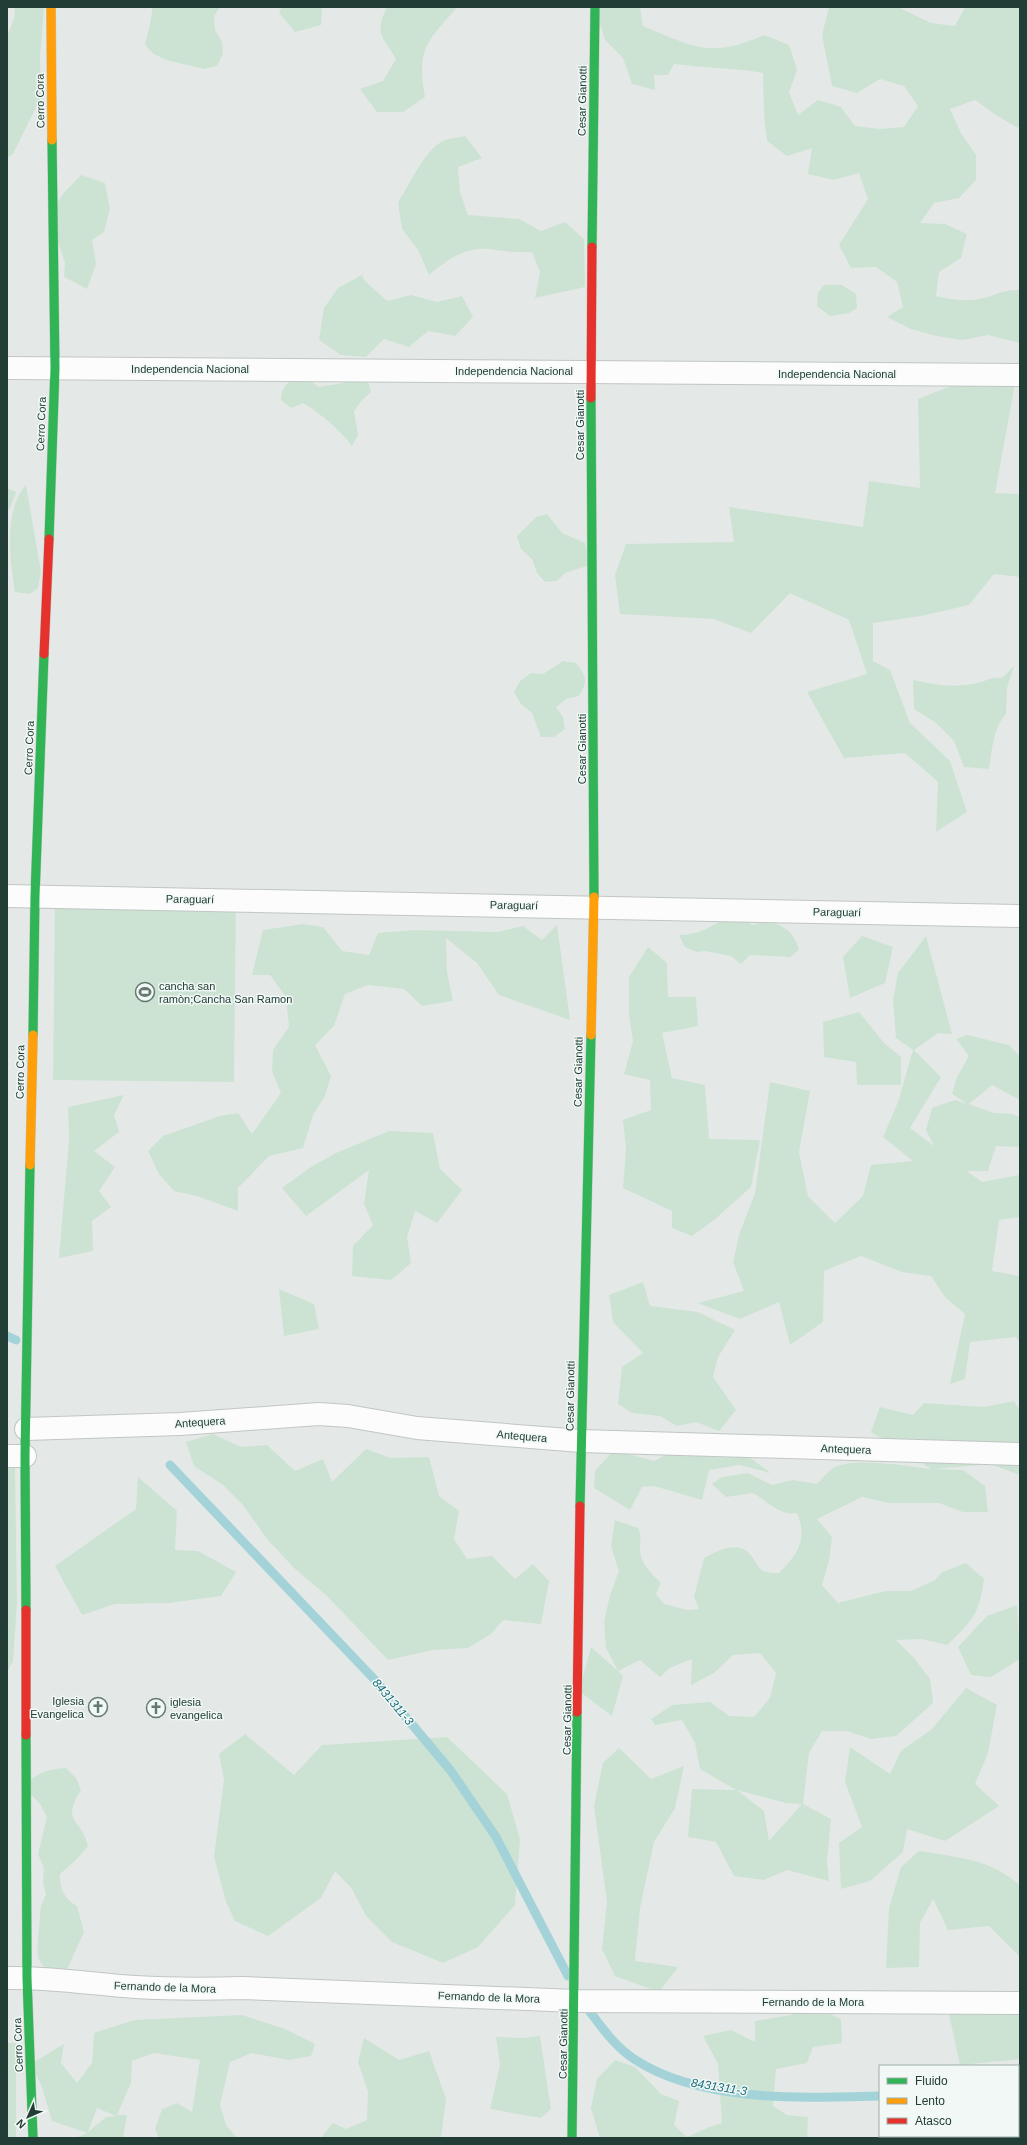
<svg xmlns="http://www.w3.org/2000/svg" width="1027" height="2145" font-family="Arial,sans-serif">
	<rect width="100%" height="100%" fill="#e4e9e7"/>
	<!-- green -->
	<g fill="#cce3d3" fill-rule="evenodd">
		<polygon points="15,7 44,7 40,57 41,97 13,154 7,158 7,36 14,19"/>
		<path d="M 152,7 L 220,7 L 214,16 L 215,30 L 222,42 L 223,54 L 217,66 L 204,69 L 166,60 L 154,54 L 145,45 C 147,37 153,14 152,7 Z"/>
		<polygon points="282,7 322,7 321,25 295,32 279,13"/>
		<path d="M 387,7 L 455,7 L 456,9 C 425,43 417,50 425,97 L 403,112 L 377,112 L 360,89 L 383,81 L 396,59 C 382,35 374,34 387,7 Z"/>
		<path d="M 595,7 L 640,7 L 643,26 C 694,47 710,59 764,35 L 789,45 L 797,70 L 789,92 L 798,115 L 818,100 L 841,107 L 855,126 L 880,129 L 904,127 L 918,106 L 904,86 L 880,79 L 857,93 L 832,86 L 822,35 L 829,7 L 898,7 L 931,23 L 955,26 L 965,7 L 1020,7 L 1020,125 L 1018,128 L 996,115 L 975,100 L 950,109 L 961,133 L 976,155 L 976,180 L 959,198 L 934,203 L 920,223 L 945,224 L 967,234 L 961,258 L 939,272 L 936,296 C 953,300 966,302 983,298 C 998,295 1003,289 1020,290 L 1020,343 L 988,335 L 963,340 L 936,336 L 911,329 L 887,317 L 903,307 L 897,282 L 876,267 L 851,268 L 839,245 L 868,199 L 859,173 L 834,180 L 808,174 L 812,148 L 787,156 L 767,141 L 764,115 L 763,73 C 734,68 704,68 674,64 L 668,75 L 654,75 L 655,90 L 632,84 L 623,58 L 605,40 Z"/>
		<path d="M 465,136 L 482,158 L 458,167 L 460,192 L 468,215 L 519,219 L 541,231 L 565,222 L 584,239 L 585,287 L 535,298 L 540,272 L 532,252 C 516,253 504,251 488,249 C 465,247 445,261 429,275 L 418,250 L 402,229 L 398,202 C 411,183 422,154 441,142 C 447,138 458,138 465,136 Z"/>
		<polygon points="81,175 105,183 110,209 104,232 92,240 96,264 87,289 64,277 65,263 49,214 64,193"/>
		<polygon points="362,275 364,280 387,301 411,295 437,302 462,296 473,317 455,336 428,331 409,347 384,339 366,357 341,355 319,340 324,308 338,288"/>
		<polygon points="824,285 842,285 856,294 857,308 849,313 830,316 817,306 818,293"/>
		<path d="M 299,373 L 319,387 C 332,384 344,385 356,378 L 368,381 L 371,392 L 362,400 L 354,411 L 358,435 L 352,446 C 340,430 320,413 303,403 L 291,408 L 281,400 C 281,387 289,381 299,373 Z"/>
		<polygon points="961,382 1015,384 995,493 1020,494 1020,577 994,574 969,605 921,616 873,623 873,661 890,670 910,723 950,761 967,812 936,832 938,782 905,753 844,758 807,692 867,674 849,620 790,593 751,633 714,619 620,614 615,575 626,544 734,542 729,507 863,527 869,481 920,488 918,399"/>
		<path d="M 26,485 L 41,572 L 38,588 L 30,594 L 15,592 C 10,560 3,511 26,485 Z"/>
		<polygon points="7,488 16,492 10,509 7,509"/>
		<polygon points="547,514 562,533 585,543 590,565 565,573 557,581 545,582 537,573 532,559 521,549 517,536 536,517"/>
		<path d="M 563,661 L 576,663 C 587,677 588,681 579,696 L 566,699 L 556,707 L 563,717 L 565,729 L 554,737 L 541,737 L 532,713 L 521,704 L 514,692 L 520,681 L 531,673 L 543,674 Z"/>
		<path d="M 1014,666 L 1007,688 L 1006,714 C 993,728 992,751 989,769 L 964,767 L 954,741 L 936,723 L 914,709 L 913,680 C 932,684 952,688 972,684 C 983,683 991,676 1002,678 Z"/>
		<polygon points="55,901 236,903 234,1082 53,1080"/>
		<path d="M 728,916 L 740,919 L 753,925 L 765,920 C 783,925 794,931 799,950 L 790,957 L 750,955 L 741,964 L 731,956 L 705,951 L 697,952 L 685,947 L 679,935 C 698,935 712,927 728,916 Z"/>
		<polygon points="303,924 323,927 342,951 369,955 378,933 414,930 498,932 523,926 542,940 557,925 570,1020 499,995 477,963 446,938 447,972 453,1001 422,1006 404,989 368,985 345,994 334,1026 315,1045 331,1076 325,1096 313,1115 303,1148 269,1156 238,1188 238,1211 197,1196 174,1191 159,1174 148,1151 163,1136 220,1116 238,1113 252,1134 281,1093 272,1072 273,1050 289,1027 286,997 270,975 252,975 263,930"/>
		<polygon points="862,936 893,947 885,983 850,998 843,957"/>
		<polygon points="926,936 952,1034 938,1033 914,1050 941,1077 910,1128 934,1146 926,1130 932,1108 955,1100 967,1104 952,1094 957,1077 969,1056 956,1039 967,1035 1009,1045 1018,1054 1020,1063 1020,1100 992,1085 969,1104 994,1113 1013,1114 1020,1118 1020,1147 996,1146 988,1171 967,1171 982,1182 1020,1175 1020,1217 999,1220 992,1271 1020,1276 1020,1343 1016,1337 970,1342 965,1379 950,1384 965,1314 945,1297 931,1276 902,1272 861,1256 824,1271 823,1322 790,1345 779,1302 740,1319 698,1303 744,1291 733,1262 739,1235 755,1193 770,1082 810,1091 799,1152 808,1196 835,1223 863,1196 871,1165 913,1161 883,1137 898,1102 913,1050 896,1038 893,1000 898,973"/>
		<polygon points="648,947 667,963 668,997 696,997 698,1026 662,1033 672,1078 705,1085 709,1139 760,1140 751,1187 714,1220 692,1236 672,1228 672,1211 623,1188 626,1149 623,1120 651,1110 650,1080 624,1074 633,1041 629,1015 629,977"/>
		<polygon points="859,1012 884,1043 901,1057 901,1085 857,1085 856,1062 824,1057 823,1022"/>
		<polygon points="124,1095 114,1115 119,1132 94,1151 115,1167 99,1191 111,1207 92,1221 93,1251 59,1258 69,1139 68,1107"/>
		<polygon points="389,1131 433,1133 440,1169 462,1190 437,1223 415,1211 407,1237 411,1263 391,1280 352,1276 353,1246 373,1225 364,1204 369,1170 306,1216 282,1188 311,1167 336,1153"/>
		<polygon points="643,1282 650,1306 698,1312 735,1330 718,1357 713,1377 736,1410 719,1431 696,1422 677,1426 660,1416 632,1413 618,1404 622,1367 643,1353 613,1322 609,1295"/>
		<polygon points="279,1289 314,1304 319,1329 284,1336"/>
		<path d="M 1014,1401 L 1020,1411 L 1020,1475 L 990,1464 L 934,1469 L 963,1470 L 985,1486 L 988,1512 L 963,1512 L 939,1503 L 889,1503 L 862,1497 L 817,1519 L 832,1537 L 829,1561 L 822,1585 L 838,1603 L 886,1591 L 911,1591 L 935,1580 L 942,1572 L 966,1563 L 984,1579 C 979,1614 973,1621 947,1645 L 921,1639 L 896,1640 L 914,1658 L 930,1679 L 933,1703 L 896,1736 L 871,1739 L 847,1731 L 822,1731 L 809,1753 L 803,1804 L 831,1819 L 827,1862 L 829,1881 L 787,1870 L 764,1880 L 734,1876 L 716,1842 L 688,1837 L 692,1789 L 736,1790 L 700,1769 L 695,1743 L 682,1720 L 655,1725 L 651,1719 L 672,1705 L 710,1702 L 729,1716 L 754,1717 L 770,1698 L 776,1673 L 760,1653 L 733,1655 L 714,1673 L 691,1685 L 692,1659 L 670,1668 L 660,1677 L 640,1660 L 618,1671 L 623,1676 L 612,1716 L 579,1691 L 591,1647 L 618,1671 L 606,1648 L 604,1622 L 610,1595 L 619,1571 L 611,1546 L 615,1520 L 638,1528 C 642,1539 640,1538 640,1550 C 640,1563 652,1574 661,1583 L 656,1594 L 664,1604 L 687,1610 L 699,1609 L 694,1597 L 704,1558 C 717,1551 737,1540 750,1554 C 756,1561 757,1569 766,1572 C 770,1573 775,1573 779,1573 C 798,1554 808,1540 797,1513 C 780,1516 767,1501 753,1493 L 726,1497 L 712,1484 L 722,1477 L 748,1473 L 772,1485 L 793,1480 L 817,1484 C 822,1479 829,1470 835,1467 C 855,1457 908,1466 931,1469 L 871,1432 L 880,1407 L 913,1415 L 924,1403 L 984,1407 ZM 737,1790 L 786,1803 L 802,1804 L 769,1841 L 764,1811 Z"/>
		<polygon points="213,1434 241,1447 267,1445 295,1471 323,1459 332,1482 366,1449 390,1458 429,1457 439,1496 459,1511 454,1539 467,1559 492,1556 515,1579 533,1564 549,1581 541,1624 503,1620 491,1634 468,1648 433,1650 388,1660 327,1596 293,1567 267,1539 243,1505 223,1485 194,1466 186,1442"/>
		<polygon points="686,1444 749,1457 771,1473 739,1465 709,1470 702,1500 654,1486 642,1487 630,1510 594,1488 595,1471 614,1450 654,1461"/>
		<polygon points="7,1465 15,1468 17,1603 13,1661 7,1672"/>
		<polygon points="138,1477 177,1511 175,1550 198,1551 236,1572 221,1596 169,1603 115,1604 82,1615 55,1566 136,1509"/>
		<polygon points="1017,1605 1020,1659 991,1677 971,1675 958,1647 987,1616"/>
		<polygon points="966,1688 997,1705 988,1753 975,1784 999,1806 945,1841 907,1829 903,1852 870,1881 841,1889 839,1843 862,1827 845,1782 850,1747 890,1774 901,1751 932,1729"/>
		<polygon points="245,1734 294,1775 322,1745 447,1737 507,1794 520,1839 515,1905 478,1947 443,1963 392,1942 366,1916 352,1889 335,1871 321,1898 268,1936 235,1921 226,1902 214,1856 224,1780 219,1754"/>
		<polygon points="619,1748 651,1779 684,1766 675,1808 654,1842 640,1908 635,1961 678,1967 659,1992 615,1976 602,1949 607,1902 594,1806 603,1763"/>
		<path d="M 66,1768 L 76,1778 L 81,1790 C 60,1823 82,1819 88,1846 L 79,1857 L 60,1874 C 60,1890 64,1898 77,1906 L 84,1932 L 68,1967 L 58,1976 C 33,1965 37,1951 39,1928 C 41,1913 38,1909 46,1895 L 43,1882 L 44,1868 L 38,1854 L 47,1817 L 40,1804 L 31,1794 L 30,1780 C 42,1771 51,1769 66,1768 Z"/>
		<path d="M 919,1851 C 955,1857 993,1859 1020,1886 L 1020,1957 L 989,1926 L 948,1930 L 933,1899 L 920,1923 L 919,1967 L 886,1968 L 889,1908 L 901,1867 Z"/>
		<polygon points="947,2005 1020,2009 1020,2059 960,2065"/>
		<polygon points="815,2007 841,2019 842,2043 813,2047 807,2063 776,2069 773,2106 787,2115 808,2117 807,2138 600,2138 591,2108 597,2079 615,2060 635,2067 661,2094 679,2101 674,2125 687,2137 707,2128 722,2123 718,2064 703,2036 731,2030 755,2042 755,2021 791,2015"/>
		<path d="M 242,2015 L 285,2029 L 315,2044 L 311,2056 L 289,2060 L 252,2053 L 230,2062 L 220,2105 L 226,2125 L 237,2138 L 159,2138 L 155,2129 L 162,2109 L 177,2103 L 192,2112 L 200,2060 L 154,2053 L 132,2061 L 131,2083 L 117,2115 L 127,2115 L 123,2138 L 75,2138 L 87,2133 L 52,2121 L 42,2087 L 31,2064 L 64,2044 L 61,2063 L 77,2083 L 92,2063 L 94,2033 L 134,2020 ZM 97,2108 L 116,2116 L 106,2117 L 88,2132 Z"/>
		<polygon points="540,2036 551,2109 541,2118 490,2109 500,2065 496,2037 523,2038"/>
		<polygon points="364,2038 399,2060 429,2051 446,2099 441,2138 321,2138 333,2123 346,2129 367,2120 368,2091 358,2062"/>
		<rect x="7" y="2043" width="9" height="95"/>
	</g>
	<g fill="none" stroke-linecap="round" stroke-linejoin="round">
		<!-- stream -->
		<g stroke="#a3d3d9" stroke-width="9">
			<polyline points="7,1336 16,1340"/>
			<polyline points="170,1465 374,1679 451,1771 496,1837 568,1976"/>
			<path d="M 587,2008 C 601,2026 614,2046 634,2059 C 701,2103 803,2098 880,2096"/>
			<polyline points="1018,2084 1020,2083"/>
		</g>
		<defs>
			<g id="street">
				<polyline points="7,368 1020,375"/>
				<polyline points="7,896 1020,916"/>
				<polyline points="26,1429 180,1424 319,1414 348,1416 417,1428 581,1441 1020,1454"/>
				<polyline points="7,1456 25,1456"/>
				<path d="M 7,1978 C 50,1977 92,1984 135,1987 C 171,1989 206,1989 242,1988 L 576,2001 L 1020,2003"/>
			</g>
			<g id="fast">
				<polyline points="592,247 595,7"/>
				<polyline points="591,398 594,897"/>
				<polyline points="49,539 55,368 52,140"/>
				<polyline points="33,1035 35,896 44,654"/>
				<polyline points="580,1506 591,1035"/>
				<polyline points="26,1610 25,1456 30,1165"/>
				<polyline points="26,1735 27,1978 33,2138"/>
				<polyline points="572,2138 577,1712"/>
			</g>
			<g id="slow">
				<polyline points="51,7 52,140"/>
				<polyline points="591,1035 594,897"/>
				<polyline points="30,1165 33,1035"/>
			</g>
			<g id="jam">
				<polyline points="591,398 592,247"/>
				<polyline points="44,654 49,539"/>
				<polyline points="26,1610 26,1735"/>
				<polyline points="577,1712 580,1506"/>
			</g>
		</defs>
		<!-- street casing -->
		<use href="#street" stroke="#c1c6c4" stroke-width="24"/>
		<!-- fast casing -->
		<use href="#fast" stroke="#bfc7c4" stroke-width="10"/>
		<!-- slow casing -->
		<use href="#slow" stroke="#bfc7c4" stroke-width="10"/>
		<!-- jam casing -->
		<use href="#jam" stroke="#bfc7c4" stroke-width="10"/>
		<!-- street -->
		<use href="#street" stroke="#fbfcfb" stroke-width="22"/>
		<!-- fast -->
		<use href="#fast" stroke="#30b455" stroke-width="9"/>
		<!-- slow -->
		<use href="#slow" stroke="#ff9f0a" stroke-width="9"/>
		<!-- jam -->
		<use href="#jam" stroke="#e5322d" stroke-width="9"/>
	</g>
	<!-- icons -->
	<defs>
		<symbol id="stadium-ring" viewBox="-11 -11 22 22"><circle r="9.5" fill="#f1f8f5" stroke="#657973" stroke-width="1.5"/><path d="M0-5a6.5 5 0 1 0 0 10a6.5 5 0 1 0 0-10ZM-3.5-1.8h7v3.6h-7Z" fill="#657973"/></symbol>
		<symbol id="church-ring" viewBox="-11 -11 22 22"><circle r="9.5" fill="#f1f8f5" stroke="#657973" stroke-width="1.5"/><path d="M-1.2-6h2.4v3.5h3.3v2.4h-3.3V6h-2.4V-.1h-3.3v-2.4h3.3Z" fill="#657973"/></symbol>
	</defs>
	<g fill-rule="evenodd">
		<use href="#stadium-ring" x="134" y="981" width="22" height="22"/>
		<use href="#church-ring" x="87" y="1696" width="22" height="22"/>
		<use href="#church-ring" x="145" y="1697" width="22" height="22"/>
	</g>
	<g text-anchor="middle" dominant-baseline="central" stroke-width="3" stroke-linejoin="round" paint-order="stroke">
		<!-- street labels -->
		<g font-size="11" fill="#213d35" stroke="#f1f8f5">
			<text transform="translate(40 101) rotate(-91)">Cerro Cora</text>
			<text transform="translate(582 101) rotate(-89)">Cesar Gianotti</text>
			<text x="190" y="369">Independencia Nacional</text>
			<text x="514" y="371">Independencia Nacional</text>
			<text x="837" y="374">Independencia Nacional</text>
			<text transform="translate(41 424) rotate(-88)">Cerro Cora</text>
			<text transform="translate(580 425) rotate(-90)">Cesar Gianotti</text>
			<text transform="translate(29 748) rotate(-88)">Cerro Cora</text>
			<text transform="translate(582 749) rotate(-90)">Cesar Gianotti</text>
			<text transform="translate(190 899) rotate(1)">Paraguarí</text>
			<text transform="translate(514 905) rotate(1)">Paraguarí</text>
			<text transform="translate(837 912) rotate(1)">Paraguarí</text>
			<text transform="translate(20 1072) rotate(-89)">Cerro Cora</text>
			<text transform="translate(578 1072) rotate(-89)">Cesar Gianotti</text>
			<text transform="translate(570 1396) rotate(-89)">Cesar Gianotti</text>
			<text transform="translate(200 1422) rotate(-4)">Antequera</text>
			<text transform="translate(522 1436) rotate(5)">Antequera</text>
			<text transform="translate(846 1449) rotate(2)">Antequera</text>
			<text transform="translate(567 1720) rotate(-89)">Cesar Gianotti</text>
			<text transform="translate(165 1987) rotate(2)">Fernando de la Mora</text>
			<text transform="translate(489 1997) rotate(2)">Fernando de la Mora</text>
			<text x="813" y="2002">Fernando de la Mora</text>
			<text transform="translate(563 2044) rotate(-89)">Cesar Gianotti</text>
			<text transform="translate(18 2045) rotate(-92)">Cerro Cora</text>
		</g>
		<!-- poi labels -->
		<g font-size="11" fill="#213d35" stroke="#f1f8f5" text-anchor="start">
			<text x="159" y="986">cancha san<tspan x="159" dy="13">ramòn;Cancha San Ramon</tspan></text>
			<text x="84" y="1701" text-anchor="end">Iglesia<tspan x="84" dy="13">Evangelica</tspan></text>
			<text x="170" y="1702">iglesia<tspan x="170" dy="13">evangelica</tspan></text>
		</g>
		<!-- water labels -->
		<g font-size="12" font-style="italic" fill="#196d7b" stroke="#f1f8f5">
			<text transform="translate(393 1702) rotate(50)">8431311-3</text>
			<text transform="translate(719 2087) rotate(9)">8431311-3</text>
		</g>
	</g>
	<!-- border -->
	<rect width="1027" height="2145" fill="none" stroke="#213d35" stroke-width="16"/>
	<!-- legend -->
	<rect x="879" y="2065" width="140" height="72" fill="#f1f8f5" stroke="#9eada8"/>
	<rect x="887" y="2078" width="20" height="6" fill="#30b455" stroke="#9eada8"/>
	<text x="915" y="2085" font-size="12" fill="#213d35">Fluido</text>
	<rect x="887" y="2098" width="20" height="6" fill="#ff9f0a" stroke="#9eada8"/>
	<text x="915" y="2105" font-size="12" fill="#213d35">Lento</text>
	<rect x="887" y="2118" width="20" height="6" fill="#e5322d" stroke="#9eada8"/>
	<text x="915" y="2125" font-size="12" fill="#213d35">Atasco</text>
	<!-- north arrow -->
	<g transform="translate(28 2117) rotate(225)" stroke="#f1f8f5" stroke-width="3" paint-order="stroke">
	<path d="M0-3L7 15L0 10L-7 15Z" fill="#213d35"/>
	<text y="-6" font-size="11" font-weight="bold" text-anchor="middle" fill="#213d35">N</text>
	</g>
</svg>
